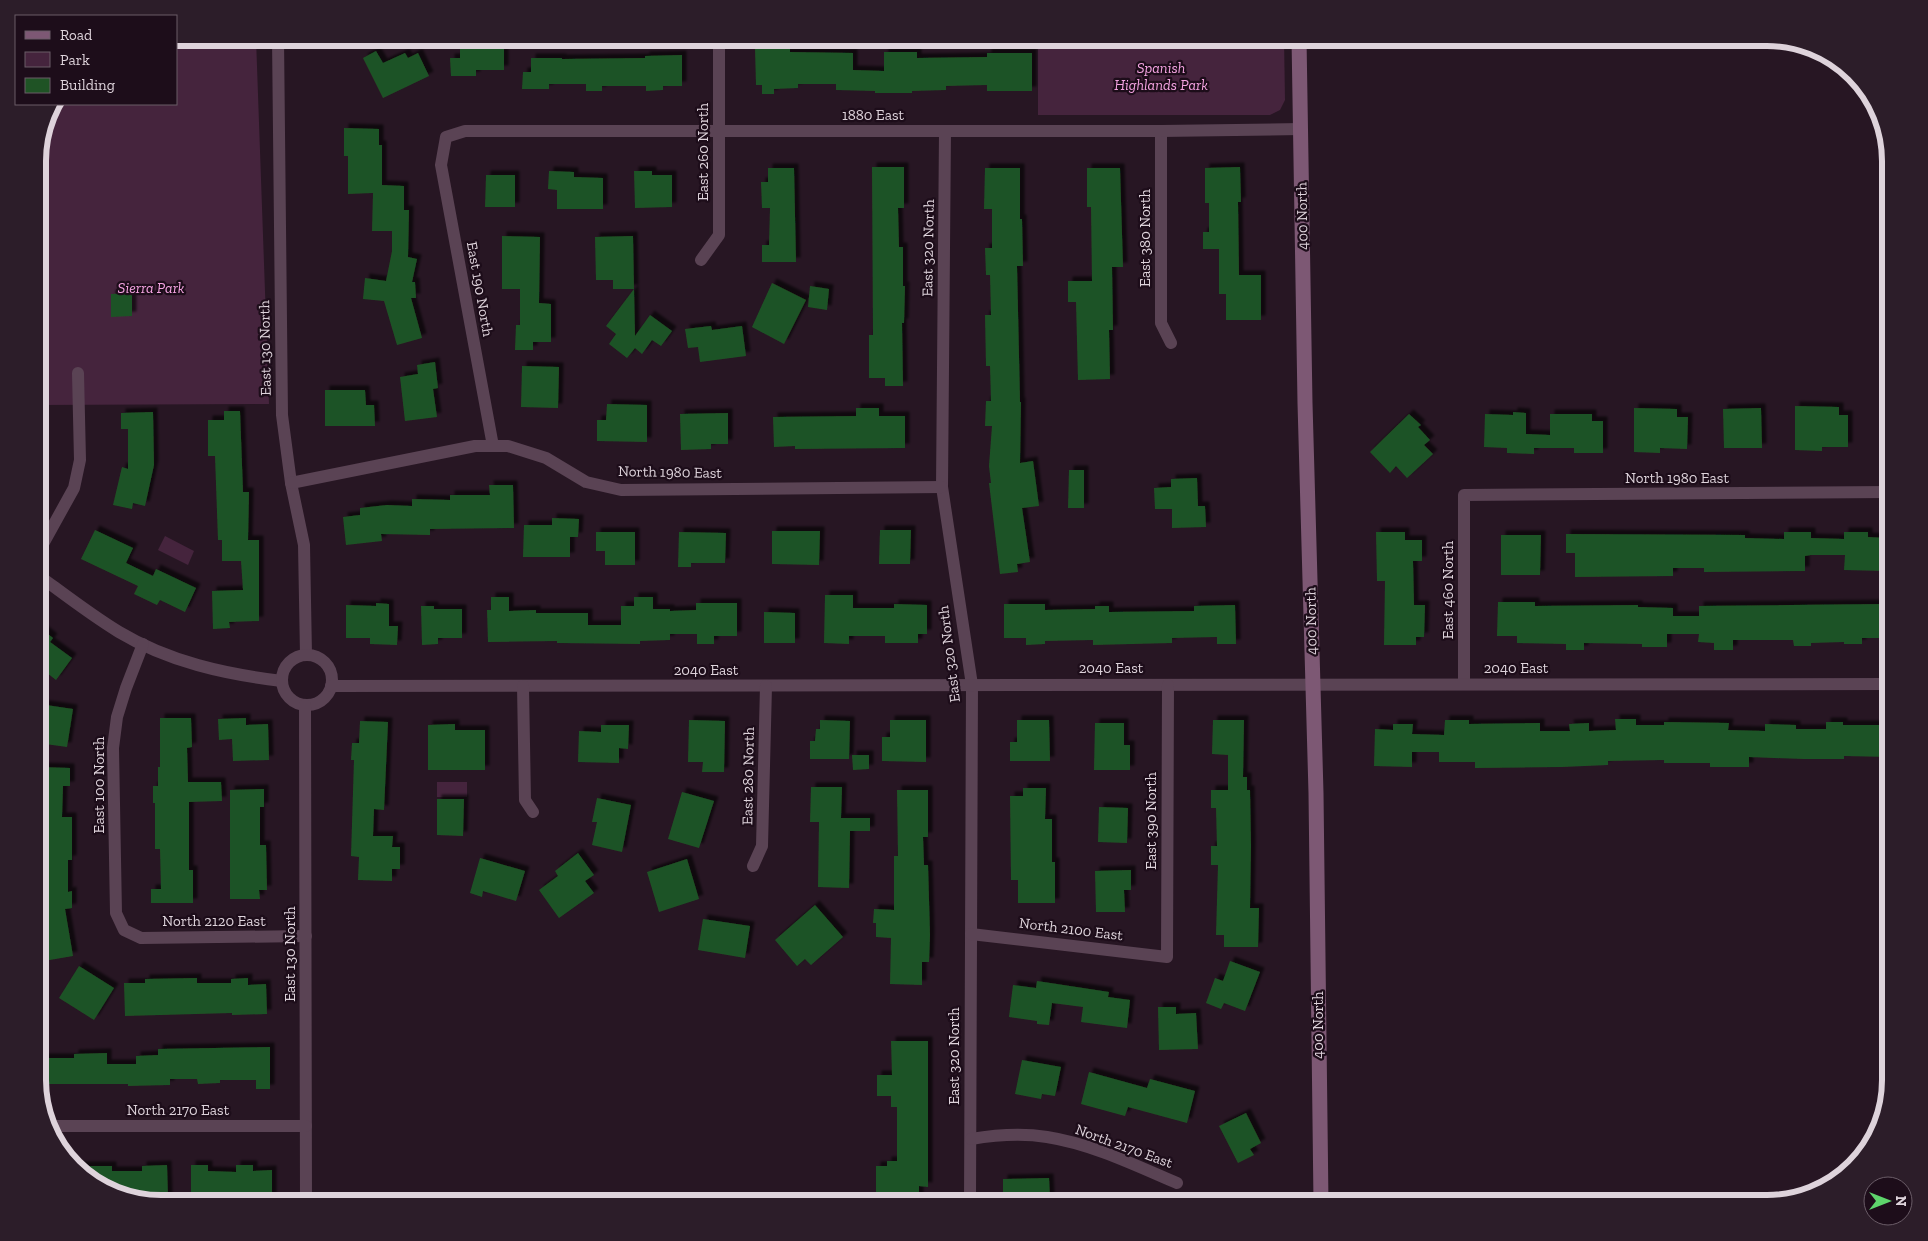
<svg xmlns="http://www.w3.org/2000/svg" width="1928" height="1241" font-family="'Zilla Slab',serif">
	<defs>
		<filter id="shadow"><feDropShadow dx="4.5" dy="-4.5" stdDeviation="1" flood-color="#0009"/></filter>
	</defs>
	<rect width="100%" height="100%" fill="#271623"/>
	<!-- green -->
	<g fill="#45243d">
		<polygon points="176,38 256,38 269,404 38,405 38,153 47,114 54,104 176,104"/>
		<polygon points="1038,38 1284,38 1285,100 1280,110 1270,115 1038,115"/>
		<polygon points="165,536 194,551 188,565 158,550"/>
		<rect x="437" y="782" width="30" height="15"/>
	</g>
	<!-- building -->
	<g fill="#1f5325" filter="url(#shadow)">
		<polygon points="504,43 504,70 476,70 476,76 451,76 450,58 460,58 460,44"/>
		<polygon points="755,48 790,48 790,52 853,53 853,70 884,71 884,52 917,52 917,58 987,57 987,53 1032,53 1032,91 987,91 987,85 946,86 946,90 912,91 912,93 875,93 875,91 836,90 836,84 798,84 798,88 774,89 774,94 762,94 762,85 756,85"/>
		<polygon points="376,51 383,63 405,53 408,58 418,53 429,76 383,98 363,58"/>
		<polygon points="682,55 682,86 663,86 663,90 646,91 646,86 602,86 602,91 586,91 586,84 549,84 549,89 522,89 523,72 531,72 531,58 562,58 562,59 645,58 645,56"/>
		<polygon points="344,128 379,129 379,145 382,145 382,185 404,186 404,210 409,210 408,257 417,259 412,282 415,282 416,298 411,298 422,338 397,345 384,301 363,299 365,278 386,281 392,251 392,231 372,231 373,193 348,194 348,156 344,156"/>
		<polygon points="872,167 904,167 904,208 898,208 899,247 903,247 903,286 905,286 904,323 902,323 903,386 885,386 885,378 869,378 869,335 873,335"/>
		<polygon points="1240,167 1241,202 1238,202 1239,275 1261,275 1261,320 1226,320 1226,294 1219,294 1219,249 1203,249 1203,232 1209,232 1209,203 1205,203 1205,168"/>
		<polygon points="768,168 794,168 796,262 762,262 762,245 769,245 770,208 762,208 761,182 768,182"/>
		<polygon points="985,168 1020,168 1020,219 1022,219 1023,266 1017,266 1020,402 1021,402 1020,463 1033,461 1039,506 1022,508 1030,562 1017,564 1018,572 1000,574 989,483 991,483 989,466 992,426 985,426 986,401 991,401 990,366 986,366 985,315 991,315 990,275 986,275 985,248 992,248 992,209 984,209"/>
		<polygon points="1087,168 1120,168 1123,267 1112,267 1113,330 1109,330 1110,379 1078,380 1076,302 1068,302 1068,281 1092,281 1091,207 1087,207"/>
		<polygon points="549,171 574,172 574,177 603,178 603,209 557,209 557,190 548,189"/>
		<polygon points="634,171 652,171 652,175 672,175 672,207 635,208"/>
		<polygon points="486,175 515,175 515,207 485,207"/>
		<polygon points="502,236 540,237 539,303 551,304 551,342 533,342 533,350 515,350 516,325 520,325 520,289 502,289"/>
		<polygon points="633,236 634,289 613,289 613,280 596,280 595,237"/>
		<polygon points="772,283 806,300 784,344 752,327"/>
		<polygon points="810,286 829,289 827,310 808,307"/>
		<polygon points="634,289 635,336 650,315 672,331 661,346 652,340 642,354 635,348 627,358 609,344 616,334 606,326"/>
		<polygon points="132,293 132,316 111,317 111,294"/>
		<polygon points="711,326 712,330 742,326 746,356 700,362 698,347 688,348 685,329"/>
		<polygon points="435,362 438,388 433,389 437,417 405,421 400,377 418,374 417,365"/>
		<polygon points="522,366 559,367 558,408 521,407"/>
		<polygon points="325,390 365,390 366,405 374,405 375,426 325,426"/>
		<polygon points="607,404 647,405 647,442 597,441 597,420 606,420"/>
		<polygon points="1795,406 1839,407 1839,415 1848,415 1848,447 1822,447 1822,451 1795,450"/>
		<polygon points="856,408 879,408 879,416 905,416 905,448 795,449 795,446 774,447 773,417 856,416"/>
		<polygon points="1634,408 1677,409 1677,417 1688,417 1687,449 1660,448 1660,453 1634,452"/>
		<polygon points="1761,408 1762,448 1724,448 1723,409"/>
		<polygon points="224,411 240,411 243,492 249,492 248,540 259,540 259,621 229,622 230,628 213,629 212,591 243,590 241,561 222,561 222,540 218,540 215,456 208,456 208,420 224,420"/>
		<polygon points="153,412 154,465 145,506 133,503 132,509 113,505 122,467 128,469 128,429 121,429 121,413"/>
		<polygon points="1513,412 1526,413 1526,434 1550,435 1550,414 1592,414 1592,421 1603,421 1603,453 1574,453 1574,448 1534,448 1534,454 1507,453 1507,448 1484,447 1485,414 1513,415"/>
		<polygon points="728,413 728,444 711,444 711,449 681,450 680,414"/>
		<polygon points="1409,414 1421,425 1418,427 1430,440 1424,445 1433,454 1407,478 1396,466 1390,473 1370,452"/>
		<polygon points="1069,470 1084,470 1084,508 1068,508"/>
		<polygon points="1197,478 1198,506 1205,506 1206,527 1172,528 1172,509 1155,509 1154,488 1171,487 1171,479"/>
		<polygon points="489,485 513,485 514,528 430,529 430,535 381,534 382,541 346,545 343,517 360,515 360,508 387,505 412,506 412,499 450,500 450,495 490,495"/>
		<polygon points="552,518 579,519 578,537 570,537 570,557 523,557 524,525 552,525"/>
		<polygon points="95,530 133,548 126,563 153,576 156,569 196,588 185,612 160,600 157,605 134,594 138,586 81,559"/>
		<polygon points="880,530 911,530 910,564 879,564"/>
		<polygon points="772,531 820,531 819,565 772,564"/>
		<polygon points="596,532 635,532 635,565 605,565 605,551 596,551"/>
		<polygon points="679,532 726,533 725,563 691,563 691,567 678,567"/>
		<polygon points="1376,532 1405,532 1405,540 1422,540 1422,561 1413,561 1414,605 1425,605 1424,637 1416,637 1416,645 1384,645 1385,581 1377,581"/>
		<polygon points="1784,532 1811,532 1811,538 1844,539 1844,532 1868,532 1868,537 1886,538 1885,571 1844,570 1845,555 1811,555 1805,556 1805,571 1704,572 1704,568 1673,568 1673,576 1575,577 1575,553 1566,553 1566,534 1745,535 1745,538 1784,539"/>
		<polygon points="1501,535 1541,535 1540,575 1501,575"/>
		<polygon points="825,595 853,595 853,608 894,608 894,604 927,605 927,634 918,634 918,643 885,643 885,636 849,636 849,644 824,643"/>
		<polygon points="491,597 509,597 509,611 536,610 536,613 588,613 588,625 621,625 621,606 634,606 634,597 653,597 653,609 670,609 670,611 696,610 696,603 737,603 737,636 714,636 714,644 697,644 697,634 670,634 670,640 640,641 640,644 557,643 557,641 488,642 487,610 491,610"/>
		<polygon points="1498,602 1535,602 1535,606 1638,605 1638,607 1673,608 1673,616 1699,616 1699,606 1885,604 1885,638 1862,638 1862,644 1844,644 1844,642 1811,643 1811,646 1794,646 1793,640 1733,640 1733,650 1714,650 1714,643 1698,642 1699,634 1667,634 1667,647 1642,647 1642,644 1584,643 1584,650 1566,650 1566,644 1517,643 1517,636 1497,636"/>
		<polygon points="376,603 389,604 389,626 398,626 397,645 370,644 370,638 346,638 346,605 376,606"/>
		<polygon points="1004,604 1045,604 1045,610 1095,609 1095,606 1109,606 1109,612 1194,611 1194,606 1235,605 1236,644 1217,644 1217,637 1172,638 1172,643 1093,645 1093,640 1045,641 1045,644 1026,645 1026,638 1004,638"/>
		<polygon points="421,606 434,606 434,609 462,609 462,638 438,638 438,644 422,645"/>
		<polygon points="764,612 795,613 795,643 764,643"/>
		<polygon points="38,626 53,638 50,642 72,658 56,680 38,666"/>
		<polygon points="39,704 73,709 67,747 38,743"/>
		<polygon points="160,718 191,718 192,747 187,748 188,782 221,782 222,801 189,802 189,870 193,870 193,903 151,903 151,889 161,889 160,849 155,849 155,803 153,803 153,786 158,786 158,767 160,767"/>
		<polygon points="246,718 246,725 268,724 269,760 233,761 232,739 219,740 218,719"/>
		<polygon points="1615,719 1636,719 1636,725 1664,725 1664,722 1729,723 1728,730 1765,731 1765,724 1796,725 1796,729 1826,729 1826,722 1843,722 1843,725 1890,725 1890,757 1844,756 1844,759 1804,759 1749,757 1749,767 1710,767 1710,763 1664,763 1664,760 1608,761 1608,765 1562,767 1475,768 1475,762 1439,762 1439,752 1412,752 1412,767 1374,766 1375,729 1393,730 1393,724 1413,724 1412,734 1444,735 1445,720 1469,720 1469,724 1540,723 1540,731 1570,731 1569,724 1589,723 1589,731 1616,730"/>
		<polygon points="689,720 725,721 724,772 702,772 703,762 688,762"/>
		<polygon points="820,720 850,721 849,759 810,759 810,741 815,741 816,729 820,729"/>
		<polygon points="890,720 926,720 926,762 882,761 882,737 890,737"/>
		<polygon points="1017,720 1049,720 1050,761 1010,761 1010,742 1017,742"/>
		<polygon points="1213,720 1244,720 1243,777 1247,777 1247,790 1250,790 1251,846 1250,908 1259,908 1258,947 1224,947 1224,935 1216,935 1218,865 1211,865 1211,846 1217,846 1216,808 1211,808 1211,790 1228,790 1228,755 1212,754"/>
		<polygon points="360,721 388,722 384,810 374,809 373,836 393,836 392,847 400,847 400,869 392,869 392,881 358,880 359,857 351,856 354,760 351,760 352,743 359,743"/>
		<polygon points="1095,723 1124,723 1124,745 1130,745 1130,770 1094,770"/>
		<polygon points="455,724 455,730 485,730 485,770 428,770 428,725"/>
		<polygon points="601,725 629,725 628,749 619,748 619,763 578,762 579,731 601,732"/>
		<polygon points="852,755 869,755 869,769 853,770"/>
		<polygon points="38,767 70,768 70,786 63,786 62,817 72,817 72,860 68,860 68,892 72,891 72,908 65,909 73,956 38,962 38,926 40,925"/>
		<polygon points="811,787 842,787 841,818 870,818 870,831 850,831 849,888 818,887 819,822 810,822"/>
		<polygon points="1023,788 1046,788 1045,819 1052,819 1052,862 1055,862 1055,903 1018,903 1018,880 1011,880 1010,796 1023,796"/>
		<polygon points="264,789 264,807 260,807 260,845 266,845 267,890 259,890 260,899 230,899 230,790"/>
		<polygon points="897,790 928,790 928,837 923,837 924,865 928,865 930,935 929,962 922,962 922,985 890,984 891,938 876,937 876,923 873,923 874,909 894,910 894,856 898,856"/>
		<polygon points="682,792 714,801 699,848 668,839"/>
		<polygon points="597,798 631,805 622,852 592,845 597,822 592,822"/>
		<polygon points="437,799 464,799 463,836 437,835"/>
		<polygon points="1099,807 1128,808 1127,843 1098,842"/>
		<polygon points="578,853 594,875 585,881 594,893 559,918 539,890 558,876 555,871"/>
		<polygon points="480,858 525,871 516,901 483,891 482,897 470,893"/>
		<polygon points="687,859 699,899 659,912 647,872"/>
		<polygon points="1131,870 1131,890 1124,890 1125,912 1096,912 1095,871"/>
		<polygon points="815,905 843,937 811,965 805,959 797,966 775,940"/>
		<polygon points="703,919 750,926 745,958 698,950"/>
		<polygon points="1230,961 1260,972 1245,1011 1224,1003 1221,1009 1206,1003 1215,978 1223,981"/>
		<polygon points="79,966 114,988 94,1020 59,998"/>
		<polygon points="197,978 197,983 231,983 231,979 248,978 248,985 266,984 267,1014 232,1015 232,1013 125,1016 124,983 145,983 145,979"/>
		<polygon points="1037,981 1109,992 1108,997 1130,1000 1127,1028 1081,1022 1083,1007 1052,1003 1049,1025 1037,1024 1037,1021 1009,1017 1013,985 1036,988"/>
		<polygon points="1158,1007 1176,1007 1176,1014 1196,1013 1198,1049 1159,1050"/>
		<polygon points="891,1041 928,1041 928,1187 919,1186 919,1201 886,1200 886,1195 876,1195 876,1166 887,1166 887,1161 897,1161 897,1107 891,1107 891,1096 877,1096 877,1075 892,1075"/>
		<polygon points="270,1047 270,1089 256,1089 256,1080 220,1080 220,1083 198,1084 197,1079 170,1079 170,1085 128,1086 128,1084 38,1084 38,1058 74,1058 74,1054 107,1053 107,1064 136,1064 136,1056 158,1055 158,1049"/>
		<polygon points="1022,1060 1061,1067 1055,1096 1042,1094 1041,1099 1015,1094"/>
		<polygon points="1089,1072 1147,1088 1150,1079 1195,1091 1187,1123 1128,1107 1125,1116 1081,1104"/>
		<polygon points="1246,1113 1261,1143 1250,1149 1254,1155 1238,1163 1219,1126"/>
		<polygon points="167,1165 168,1198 145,1199 93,1183 77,1166 112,1166 112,1171 142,1171 142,1166"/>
		<polygon points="191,1165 208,1165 208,1171 236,1172 236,1165 253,1165 253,1171 272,1170 272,1201 191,1202"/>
		<polygon points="1049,1178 1050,1198 1041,1198 1041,1204 1003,1204 1003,1179"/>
	</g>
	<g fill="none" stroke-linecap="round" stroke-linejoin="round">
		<!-- minor -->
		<g stroke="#5a4354" stroke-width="12">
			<polyline points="278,38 282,415 291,483 304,545 306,655"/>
			<polyline points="945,131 942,487 972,685 970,1203"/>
			<polyline points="1161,131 1161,323 1171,343"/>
			<polyline points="701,260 719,235 719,38"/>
			<polyline points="493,446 441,165 446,137 465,131 1161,131 1301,129"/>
			<polyline points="291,483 475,446 508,446 546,458 586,482 621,490 942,487"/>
			<polyline points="38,553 74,488 80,460 78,373"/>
			<path d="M 38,575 C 64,594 91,615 119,632 C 169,662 225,674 282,681"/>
			<polyline points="143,644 126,688 117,717 113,748 116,913 124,930 141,938 306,936"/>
			<circle cx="307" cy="680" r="25"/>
			<polyline points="1464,684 1464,495 1890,492"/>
			<polyline points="331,686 1890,684"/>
			<polyline points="523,686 525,800 533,812"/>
			<polyline points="305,705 306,1203"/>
			<polyline points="753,866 762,846 766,686"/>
			<polyline points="971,934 1167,957 1168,685"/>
			<polyline points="49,1126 306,1126"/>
			<path d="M 971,1139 C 995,1135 1022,1133 1047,1137 C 1092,1144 1135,1165 1177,1183"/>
		</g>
		<!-- secondary -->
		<polyline stroke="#7d5874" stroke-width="15" points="1299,38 1305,403 1316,793 1321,1203"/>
	</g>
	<g text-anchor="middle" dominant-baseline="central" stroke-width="4.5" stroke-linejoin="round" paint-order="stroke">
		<!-- park labels -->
		<g font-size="15" font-style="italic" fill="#f5a4e2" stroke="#1d0d1a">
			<text x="1161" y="68">Spanish<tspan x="1161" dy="17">Highlands Park</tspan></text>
			<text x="151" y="288">Sierra Park</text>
		</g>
		<!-- street labels -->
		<g font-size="15" fill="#ded3db" stroke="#1d0d1a">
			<text x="873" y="115">1880 East</text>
			<text transform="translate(703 152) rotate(-90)">East 260 North</text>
			<text transform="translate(1302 216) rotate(-91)">400 North</text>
			<text transform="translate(1145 238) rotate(-90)">East 380 North</text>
			<text transform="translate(928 248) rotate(-89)">East 320 North</text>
			<text transform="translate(480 289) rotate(80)">East 190 North</text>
			<text transform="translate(265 348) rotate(-91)">East 130 North</text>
			<text transform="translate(670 472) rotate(1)">North 1980 East</text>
			<text x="1677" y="478">North 1980 East</text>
			<text transform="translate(1448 590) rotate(-90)">East 460 North</text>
			<text transform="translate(1311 621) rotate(-91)">400 North</text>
			<text transform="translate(949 654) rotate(-97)">East 320 North</text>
			<text x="1111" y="668">2040 East</text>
			<text x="1516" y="668">2040 East</text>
			<text x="706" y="670">2040 East</text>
			<text transform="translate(748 776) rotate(-89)">East 280 North</text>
			<text transform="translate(99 785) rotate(-90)">East 100 North</text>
			<text transform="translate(1151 821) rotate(-90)">East 390 North</text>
			<text x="214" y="921">North 2120 East</text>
			<text transform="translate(1071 929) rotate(7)">North 2100 East</text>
			<text transform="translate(290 954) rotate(-90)">East 130 North</text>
			<text transform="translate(1318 1025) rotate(-90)">400 North</text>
			<text transform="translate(954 1056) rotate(-90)">East 320 North</text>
			<text x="178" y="1110">North 2170 East</text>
			<text transform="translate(1124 1146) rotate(20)">North 2170 East</text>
		</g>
	</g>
	<!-- crop -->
	<path d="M0 0H1928V1241H0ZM161 46H1767A115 115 0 0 1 1882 161V1080A115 115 0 0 1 1767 1195H161A115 115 0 0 1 46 1080V161A115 115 0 0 1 161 46Z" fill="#2c1d29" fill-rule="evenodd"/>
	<path fill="none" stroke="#ded3db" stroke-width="6" d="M161 46H1767A115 115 0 0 1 1882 161V1080A115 115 0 0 1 1767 1195H161A115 115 0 0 1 46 1080V161A115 115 0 0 1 161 46Z"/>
	<!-- legend -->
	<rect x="15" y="15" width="162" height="90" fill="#1d0d1a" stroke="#6a5c67"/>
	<rect x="25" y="31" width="25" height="8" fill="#7d5874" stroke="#6a5c67"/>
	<text x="60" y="40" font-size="15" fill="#ded3db">Road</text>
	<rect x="25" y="52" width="25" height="15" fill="#45243d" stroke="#6a5c67"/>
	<text x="60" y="65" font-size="15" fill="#ded3db">Park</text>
	<rect x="25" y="78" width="25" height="15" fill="#1f5325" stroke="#6a5c67"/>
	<text x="60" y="90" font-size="15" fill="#ded3db">Building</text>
	<!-- north arrow -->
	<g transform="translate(1888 1201) rotate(90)"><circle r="24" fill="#1d0d1a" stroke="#6a5c67"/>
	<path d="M0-4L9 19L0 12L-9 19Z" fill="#5ed56c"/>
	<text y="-8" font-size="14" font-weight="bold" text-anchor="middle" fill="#ded3db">N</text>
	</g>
</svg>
